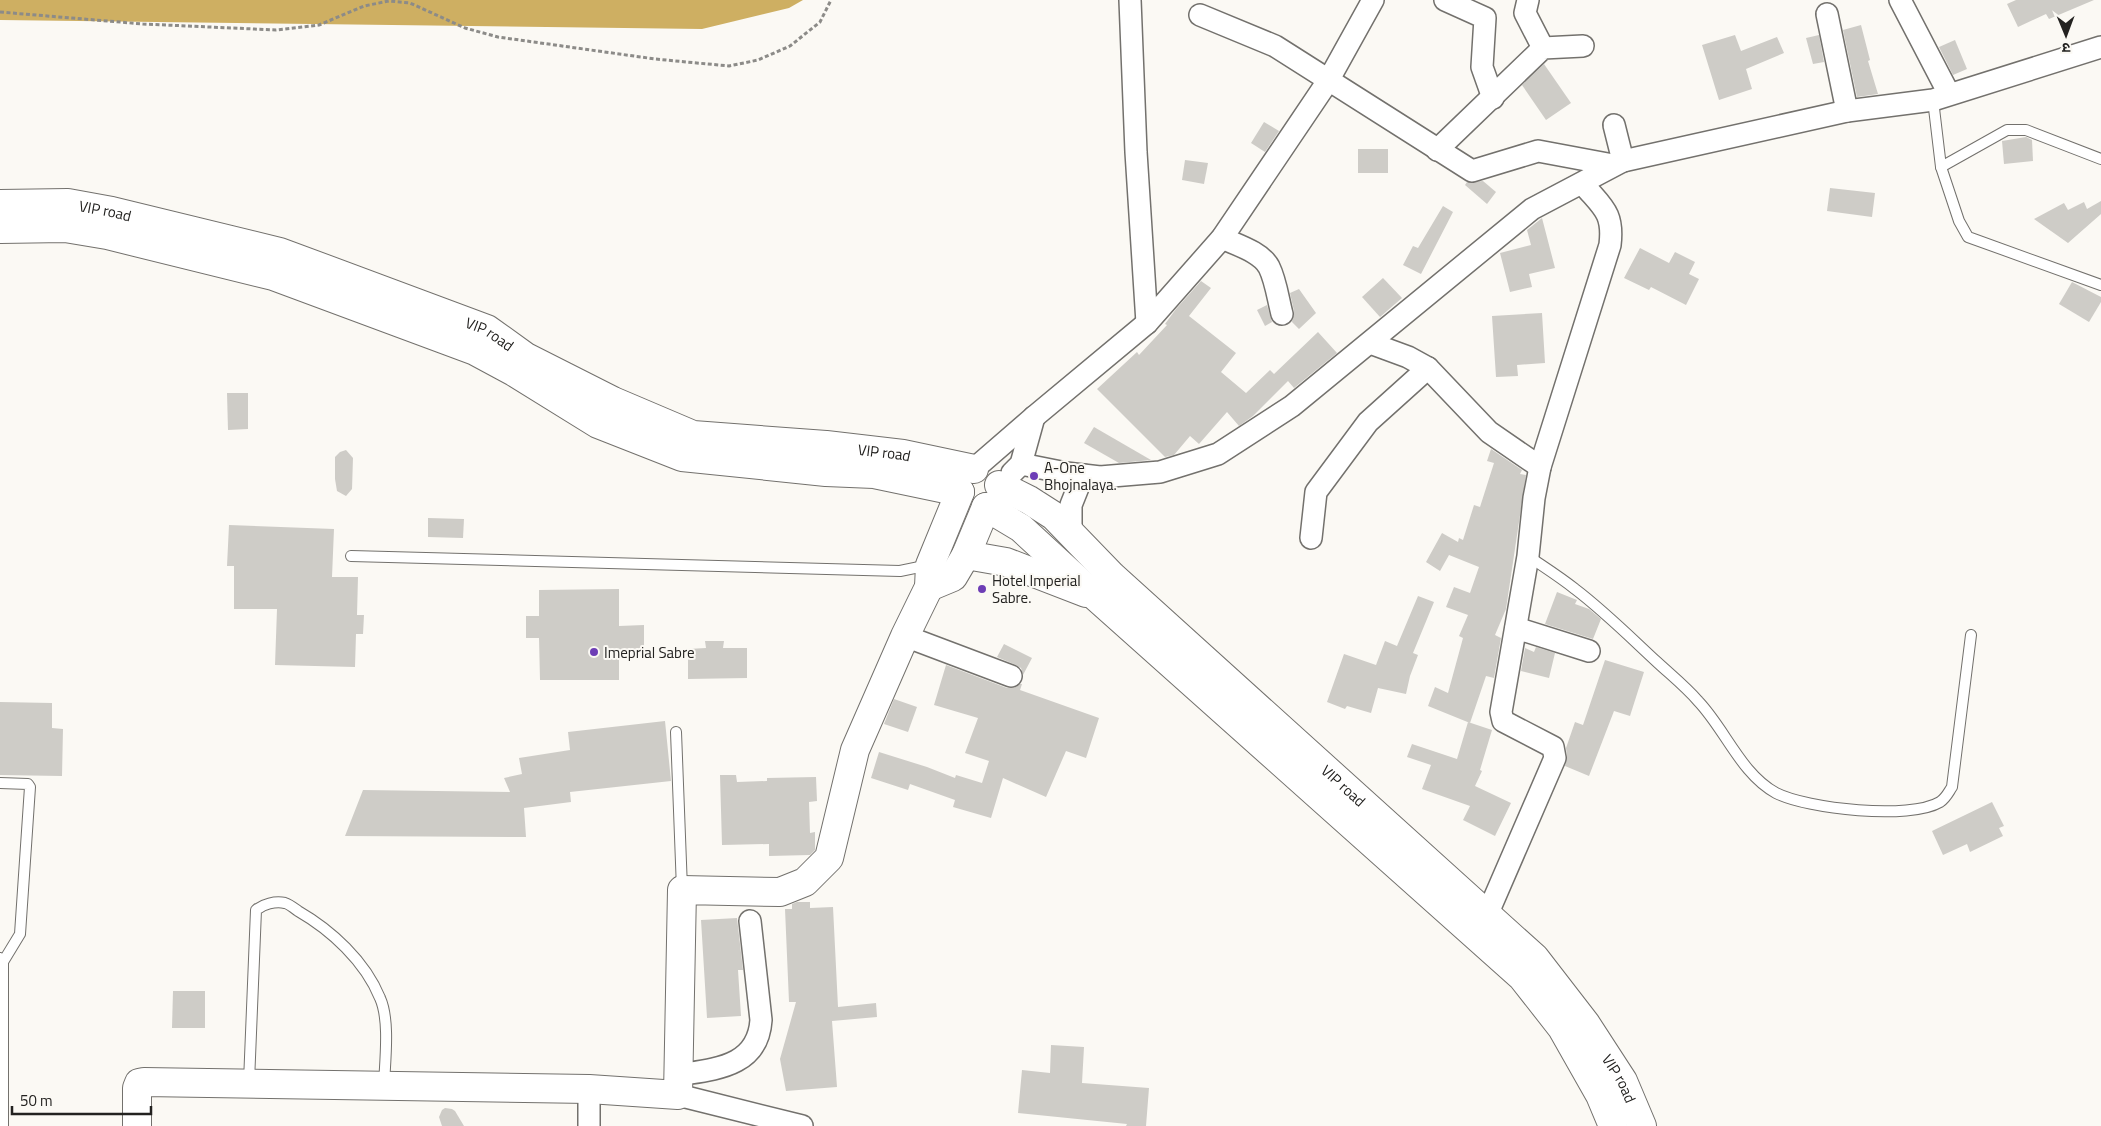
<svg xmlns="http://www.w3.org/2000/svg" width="2101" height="1126" font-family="'Titillium Web','Noto Sans Devanagari',sans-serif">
	<rect width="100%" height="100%" fill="#fbf9f4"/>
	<!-- water -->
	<polygon fill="#ceaf62" points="0,0 803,0 789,8 702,29 0,20"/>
	<!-- building -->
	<g fill="#ceccc7">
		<polygon points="2016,0 2094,0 2049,19 2046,14 2018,27 2007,4"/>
		<polygon points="1861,25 1870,60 1868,61 1878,94 1857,97 1843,30"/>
		<polygon points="1735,35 1741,51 1777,37 1784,53 1746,69 1752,89 1719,100 1702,45"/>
		<polygon points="1819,35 1824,62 1813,64 1806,38"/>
		<polygon points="1955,40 1967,69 1953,75 1939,47"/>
		<polygon points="1544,64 1571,103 1546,120 1522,85"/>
		<polygon points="1264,122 1279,131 1265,152 1251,143"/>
		<polygon points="2026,137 2032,140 2033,161 2004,164 2002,141"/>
		<rect x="1358" y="149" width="30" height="24"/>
		<polygon points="1185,160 1208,163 1204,184 1182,180"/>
		<polygon points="1483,181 1496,192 1487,204 1465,185 1467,182"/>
		<polygon points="1830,188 1875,193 1872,217 1827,211"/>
		<polygon points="2101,201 2101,214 2068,243 2034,219 2064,203 2068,210 2084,202 2087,209"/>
		<polygon points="1443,206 1453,212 1421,274 1403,265 1413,246 1418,248"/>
		<polygon points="1542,218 1555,268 1529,274 1532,287 1510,292 1500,253 1531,245 1527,230"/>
		<polygon points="1640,248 1669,263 1675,252 1695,262 1689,274 1699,279 1686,305 1651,287 1649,290 1624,278"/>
		<polygon points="1383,278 1402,298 1380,317 1362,297"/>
		<polygon points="1201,281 1211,288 1189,316 1236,353 1221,372 1246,393 1270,370 1274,374 1318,332 1337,353 1294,388 1288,381 1253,416 1239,426 1227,412 1199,444 1190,436 1174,455 1165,457 1097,389 1137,352 1139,355 1167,325 1165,324 1176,309"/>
		<polygon points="2072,282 2101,297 2101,302 2089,322 2059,304"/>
		<polygon points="1299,289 1316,313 1299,329 1292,322 1294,311 1290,293"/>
		<polygon points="1267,305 1272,322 1265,326 1257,310"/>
		<polygon points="1542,313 1545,363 1517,365 1518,376 1496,377 1492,316"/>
		<polygon points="227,393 248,393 248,429 228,430"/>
		<polygon points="1094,427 1151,460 1119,463 1084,443"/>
		<polygon points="1491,449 1522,470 1520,474 1526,475 1506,609 1495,635 1501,638 1494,678 1486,676 1470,723 1428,706 1435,687 1448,693 1463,638 1459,636 1468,615 1446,607 1454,587 1470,593 1479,567 1449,555 1440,571 1426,562 1442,533 1458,542 1459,538 1463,540 1474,505 1480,507 1494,463 1487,461"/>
		<polygon points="346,450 353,458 352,489 346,496 337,491 335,479 335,457 340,452"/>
		<polygon points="428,518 464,519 463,538 428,537"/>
		<polygon points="229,525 334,529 332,577 358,577 357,615 364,615 363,634 356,634 355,667 275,665 277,609 234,609 234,566 227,566"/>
		<polygon points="619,589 619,626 644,625 644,650 619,650 619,680 540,680 539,638 526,638 526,616 539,616 539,590"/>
		<polygon points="1557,592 1577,600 1575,604 1589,609 1601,619 1593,639 1545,624"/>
		<polygon points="1418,596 1434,602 1413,653 1418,655 1410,676 1406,694 1378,688 1371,713 1347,706 1345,709 1327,702 1344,654 1376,665 1385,641 1397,646"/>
		<polygon points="705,641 724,641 723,648 747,648 747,678 688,679 688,649 706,648"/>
		<polygon points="1004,644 1032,658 1023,675 1021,668 1016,665 997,657"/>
		<polygon points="1536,647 1555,653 1549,678 1521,671 1525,648 1534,652"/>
		<polygon points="1605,660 1644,672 1630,716 1614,711 1589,776 1565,766 1567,756 1566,748 1575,722 1583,725"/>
		<polygon points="946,665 1007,688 1014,688 1020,684 1022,684 1020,690 1099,718 1086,758 1066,751 1046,797 1003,778 991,818 953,807 955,800 910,784 908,790 871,778 879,752 927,767 955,778 956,775 982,783 989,761 965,753 978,718 934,705"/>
		<polygon points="894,699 917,707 908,732 884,724"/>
		<polygon points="0,702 52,703 52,728 63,729 62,776 0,775"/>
		<polygon points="665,721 671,781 570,792 571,802 524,808 526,837 345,836 363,790 510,792 504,778 522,774 519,758 570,750 568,732"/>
		<polygon points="1468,722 1492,730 1480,770 1482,771 1475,786 1511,803 1495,836 1463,820 1470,806 1422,789 1431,765 1407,757 1412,744 1457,759"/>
		<polygon points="720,775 736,775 737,782 767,781 767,778 816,777 817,801 809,802 810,833 815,832 815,850 810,855 769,856 769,844 722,845"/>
		<polygon points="1992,802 2004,826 1999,828 2003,836 1970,852 1967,844 1943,855 1932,831"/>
		<polygon points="797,902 810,902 810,908 833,907 838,1007 876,1003 877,1017 832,1021 837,1087 786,1091 780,1059 796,1002 789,1002 785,909 792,909 792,904"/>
		<polygon points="737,918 743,970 738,970 741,1016 707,1018 701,920"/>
		<polygon points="173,991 205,991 205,1028 172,1028"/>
		<polygon points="1051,1045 1084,1047 1082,1083 1149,1088 1146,1126 1126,1126 1127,1124 1018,1113 1022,1070 1050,1073"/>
		<polygon points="445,1108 452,1109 455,1111 464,1126 442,1126 439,1117 442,1110"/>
	</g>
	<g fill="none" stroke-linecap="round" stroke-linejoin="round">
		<defs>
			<g id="lane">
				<polyline points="1933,100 1941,167 1959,221 1968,237 2101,285"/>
				<polyline points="1941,167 2007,130 2026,130 2101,159"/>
				<polyline points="351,556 900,571 929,565"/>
				<path d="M 1528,556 C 1544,567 1560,577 1575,589 C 1604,611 1630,637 1657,662 C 1671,675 1686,687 1698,701 C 1725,729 1741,774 1776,793 C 1807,809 1910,820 1940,802 C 1946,798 1948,793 1952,787 L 1971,635"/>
				<polyline points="676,732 682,889"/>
				<polyline points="0,783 28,784 30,787 20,934 3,962"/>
				<polyline points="0,958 3,962 3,1126"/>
				<path d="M 249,1082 L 256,910 C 263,904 275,901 285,903 C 289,904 294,908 298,911 C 331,930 365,961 380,998 C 390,1020 385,1061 384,1085"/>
			</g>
			<g id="street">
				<polyline points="1130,0 1136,152 1147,323"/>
				<polyline points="1445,0 1485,18 1482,67 1493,98"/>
				<polyline points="1528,0 1525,13 1543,48"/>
				<polyline points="1900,0 1949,94"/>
				<polyline points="1827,14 1847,111"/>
				<polyline points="1200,15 1275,46 1472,171 1538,151 1613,165"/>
				<polyline points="1614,125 1623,161"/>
				<polyline points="1437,150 1543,48 1583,46"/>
				<path d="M 1222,238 C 1237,245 1261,252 1269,267 C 1276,281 1278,299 1282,314"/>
				<polyline points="1370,343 1408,357 1428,368 1489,432 1540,467"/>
				<polyline points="1021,464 1066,473 1100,477 1160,472 1218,454 1292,406 1532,209 1623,161 1847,111 1933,100 2101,47"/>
				<polyline points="974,469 1034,417 1147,323 1222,238 1328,81 1373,0"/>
				<polyline points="1012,473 1021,464 1034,417"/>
				<polyline points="1071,534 1071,505 1083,475"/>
				<polyline points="1311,538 1316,492 1368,422 1428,368"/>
				<polyline points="1516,628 1589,651"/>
				<polyline points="905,636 1011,676"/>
				<path d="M 1487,915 L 1555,758 L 1553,747 L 1503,721 L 1501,712 L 1528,556 L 1534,498 L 1540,467 L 1610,245 C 1614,212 1602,207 1583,184"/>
				<path d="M 678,1075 C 715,1069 758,1067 761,1020 L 750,921"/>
				<polyline points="589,1089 589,1126"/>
				<polyline points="678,1095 802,1126"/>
			</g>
			<g id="secondary">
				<polyline points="929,587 953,577 966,555 986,507"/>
				<polyline points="137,1126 137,1088 139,1083 144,1082 589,1089 678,1095 682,890 780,892 805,882 829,858 855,750 905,636 929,587 930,565 960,492"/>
			</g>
			<g id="primary">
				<path id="s1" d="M 0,204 L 68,203 L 112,211 L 280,252 L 487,329 L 526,357 L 613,401 L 693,435 L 826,445 L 903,454 L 974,469"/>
				<polyline points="0,229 65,228 107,235 273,276 475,351 514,372 598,424 682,457 826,472 874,474 960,492"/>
				<path id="s2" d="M 999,485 L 1029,500 L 1054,516 L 1112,576 L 1535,958 L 1586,1024 L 1623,1081 L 1642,1126"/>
				<polyline points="986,507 1021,528 1096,597 1522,977 1562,1028 1600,1095 1613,1126"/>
				<polyline points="966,555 1006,562 1086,593"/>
			</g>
		</defs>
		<!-- lane casing -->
		<use href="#lane" stroke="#73716d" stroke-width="12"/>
		<!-- street casing -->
		<use href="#street" stroke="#73716d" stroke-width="24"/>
		<!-- secondary casing -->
		<use href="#secondary" stroke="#73716d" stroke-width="30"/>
		<!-- primary casing -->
		<use href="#primary" stroke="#73716d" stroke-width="30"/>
		<!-- path -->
		<polyline stroke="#8c8b88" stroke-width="3" stroke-dasharray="4 2.5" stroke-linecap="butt" points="0,12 143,24 276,30 319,25 364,6 389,1 410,3 465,28 498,37 655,59 729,66 758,60 790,46 820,22 831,0"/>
		<!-- lane -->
		<use href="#lane" stroke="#fff" stroke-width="10"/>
		<!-- street -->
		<use href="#street" stroke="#fff" stroke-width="21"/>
		<!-- secondary -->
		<use href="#secondary" stroke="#fff" stroke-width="28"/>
		<!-- primary -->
		<use href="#primary" stroke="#fff" stroke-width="28"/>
	</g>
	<!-- markers -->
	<g fill="#6d3db5" stroke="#fbf9f4" stroke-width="2">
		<circle cx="1034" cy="476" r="5"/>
		<circle cx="982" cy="589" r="5"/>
		<circle cx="594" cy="652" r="5"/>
	</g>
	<g text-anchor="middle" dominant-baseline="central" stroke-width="4" stroke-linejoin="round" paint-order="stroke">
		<!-- street labels -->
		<g font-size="15" fill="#232220" stroke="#fbf9f4">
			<text stroke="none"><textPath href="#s1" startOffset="106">VIP road</textPath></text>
			<text stroke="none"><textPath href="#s1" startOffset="511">VIP road</textPath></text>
			<text stroke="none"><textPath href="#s1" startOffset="931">VIP road</textPath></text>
			<text stroke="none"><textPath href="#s2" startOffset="459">VIP road</textPath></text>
			<text stroke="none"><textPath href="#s2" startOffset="864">VIP road</textPath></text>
		</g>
		<!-- poi labels -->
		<g font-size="15" fill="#232220" stroke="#fbf9f4" text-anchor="start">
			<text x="1044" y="467">A-One<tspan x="1044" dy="17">Bhojnalaya.</tspan></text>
			<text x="992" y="580">Hotel Imperial<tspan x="992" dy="17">Sabre.</tspan></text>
			<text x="604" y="652">Imeprial Sabre</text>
		</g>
	</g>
	<!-- north arrow -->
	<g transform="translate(2066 35) rotate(179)" stroke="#fbf9f4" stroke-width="4" paint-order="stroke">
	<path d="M0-4L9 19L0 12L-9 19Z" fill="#232220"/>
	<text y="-8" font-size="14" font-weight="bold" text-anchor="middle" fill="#232220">उ</text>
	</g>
	<!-- scale -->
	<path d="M12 1106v8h139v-8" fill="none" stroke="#232220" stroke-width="2.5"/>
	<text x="20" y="1106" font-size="15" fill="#232220" stroke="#fbf9f4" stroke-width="4" paint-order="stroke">50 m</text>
</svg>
